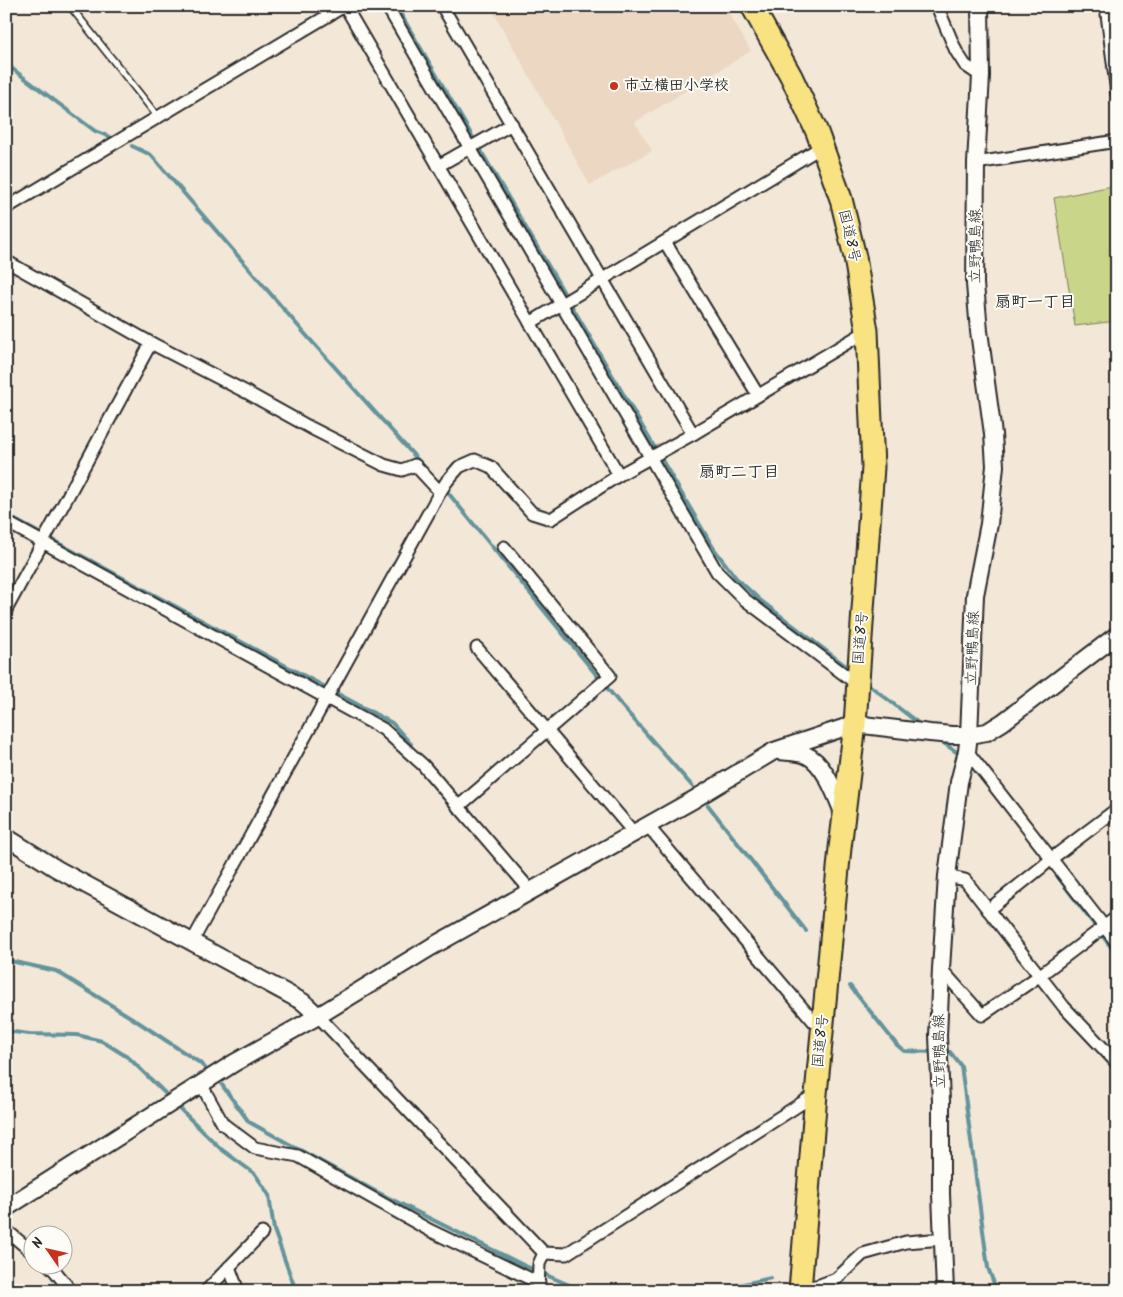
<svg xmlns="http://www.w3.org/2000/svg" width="1123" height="1297" font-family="Kalam,'Klee One',sans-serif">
	<rect width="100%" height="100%" fill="#f3e7d8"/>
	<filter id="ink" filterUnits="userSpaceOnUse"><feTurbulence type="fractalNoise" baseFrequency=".02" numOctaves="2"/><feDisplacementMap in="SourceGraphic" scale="10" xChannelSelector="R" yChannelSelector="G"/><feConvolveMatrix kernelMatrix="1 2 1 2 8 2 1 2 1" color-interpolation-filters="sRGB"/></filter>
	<g filter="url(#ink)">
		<!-- built -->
		<polygon fill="#ecd8c2" points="490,6 725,6 751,51 635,122 652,151 590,185"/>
		<!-- green -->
		<polygon fill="#c9d589" stroke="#7a805a" points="1117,185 1117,321 1075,326 1054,198"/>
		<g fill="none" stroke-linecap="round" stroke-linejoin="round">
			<!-- stream -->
			<g stroke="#63939b" stroke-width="4">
				<polyline points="396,6 714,549 736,578 760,600 851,670"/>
				<polyline points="6,64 95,131 110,137"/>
				<polyline points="132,146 151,155 306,335 426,469"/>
				<polyline points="445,489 621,705 693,787"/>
				<polyline points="6,515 392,723 411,744"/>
				<polyline points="864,681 922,726"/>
				<polyline points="941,741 962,756"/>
				<polyline points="708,805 806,931"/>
				<polyline points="1058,877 1117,955"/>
				<polyline points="6,960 56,971 132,1018 200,1063 205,1068"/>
				<polyline points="850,986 897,1045 904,1051 934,1052"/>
				<polyline points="6,1031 29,1034 77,1035 102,1041 129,1058 170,1098"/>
				<polyline points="943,1052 950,1052 961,1066 988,1268 997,1291"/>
				<polyline points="222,1085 249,1122 373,1190 523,1265 583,1291"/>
				<polyline points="176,1105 221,1149 255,1174 269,1195 274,1230 296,1291"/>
				<polyline points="720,1291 734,1286 771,1278"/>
			</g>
			<defs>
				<polyline id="lane" points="70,6 158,117"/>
				<g id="street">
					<polyline points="345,6 619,475"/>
					<polyline points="387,6 561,304 717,572 744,599 857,684"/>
					<polyline points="442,6 693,434"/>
					<polyline points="937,6 956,51 965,65 981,76"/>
					<polyline points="1106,6 1117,94"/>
					<polyline points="976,163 1117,141"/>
					<polyline points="438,166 512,124"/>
					<polyline points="6,208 344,6"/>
					<polyline points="665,242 758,395"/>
					<polyline points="6,261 151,343 246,392 311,428 384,465 402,470 415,465 440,492"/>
					<polyline points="530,323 823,146"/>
					<polyline points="6,522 383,729 423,765 531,891"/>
					<polyline points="6,610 151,343"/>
					<polyline points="477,648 634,833"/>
					<polyline points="967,751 1117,943"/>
					<polyline points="458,807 610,676 504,547"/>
					<polyline points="648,826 821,1030"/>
					<polyline points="947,876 965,880 1064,1007 1117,1063"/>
					<polyline points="988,910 1042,867 1051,859 1117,809"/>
					<polyline points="192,942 440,492 447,481 459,467 475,460 491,467 532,513 551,519 619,475 693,434 867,331"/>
					<polyline points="941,969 982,1015 1039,976 1117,917"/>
					<polyline points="318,1016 544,1253 566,1254 816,1094"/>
					<polyline points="201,1084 223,1124 255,1148 298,1156 429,1230 539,1283"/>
					<polyline points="6,1230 32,1252"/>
					<polyline points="48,1264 55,1271 71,1291"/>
					<polyline points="229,1267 238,1291"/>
					<polyline points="800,1289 820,1285 836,1279 863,1254 906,1242 943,1239"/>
					<polyline points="206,1291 262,1233"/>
					<polyline points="538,1291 539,1264 544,1253"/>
				</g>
				<g id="secondary">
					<path d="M 779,751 C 786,752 800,752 806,755 C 825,763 837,798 844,815"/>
					<polyline points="6,837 57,869 303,1002 318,1016"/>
					<polyline points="6,1208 234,1063 318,1016 431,947 693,800 774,751 855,724 930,733 952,735 969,735 987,732 1003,722 1117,635"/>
					<polyline points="945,1291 941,1194 941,1101 938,1036 941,969 947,876 959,782 967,751 969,735 975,595 989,524 995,466 993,434 979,331 975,284 976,163 981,76 980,6"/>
				</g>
				<polyline id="highway" points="752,6 791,76 817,132 841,199 855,257 867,331 873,467 855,724 840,848 816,1094 800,1291"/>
			</defs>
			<!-- lane casing -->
			<use href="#lane" stroke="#2b2b2b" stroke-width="9"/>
			<!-- street casing -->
			<use href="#street" stroke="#2b2b2b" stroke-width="15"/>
			<!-- secondary casing -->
			<use href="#secondary" stroke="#2b2b2b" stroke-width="20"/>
			<!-- highway casing -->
			<use href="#highway" stroke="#2b2b2b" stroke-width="25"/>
			<!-- lane -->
			<use href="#lane" stroke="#fdfcf7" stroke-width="5.5"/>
			<!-- street -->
			<use href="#street" stroke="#fdfcf7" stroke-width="11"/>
			<!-- secondary -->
			<use href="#secondary" stroke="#fdfcf7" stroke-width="16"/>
			<!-- highway -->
			<use href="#highway" stroke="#f8e281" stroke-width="21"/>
		</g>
	</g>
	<!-- markers -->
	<circle fill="#c8321e" stroke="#fdfcf7" stroke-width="2" cx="614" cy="86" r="5"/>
	<g text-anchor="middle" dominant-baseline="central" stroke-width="4" stroke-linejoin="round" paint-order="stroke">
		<!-- poi labels -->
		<g font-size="15" font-weight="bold" fill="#2b2b2b" stroke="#fdfcf7" text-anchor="start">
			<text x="624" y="86">市立横田小学校</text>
		</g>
		<!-- street labels -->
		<g font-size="15" fill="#2b2b2b" stroke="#fdfcf7">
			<text transform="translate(849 236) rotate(77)">国道8号</text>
			<text transform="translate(976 246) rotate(-90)">立野鴨島線</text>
			<text transform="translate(861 638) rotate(-85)">国道8号</text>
			<text transform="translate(973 648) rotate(-88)">立野鴨島線</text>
			<text transform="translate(821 1041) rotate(-84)">国道8号</text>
			<text transform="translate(940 1051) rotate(-91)">立野鴨島線</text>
		</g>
		<!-- neighbourhood labels -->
		<g font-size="16" font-weight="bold" fill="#2b2b2b" stroke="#fdfcf7">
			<text x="1035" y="302">扇町一丁目</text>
			<text x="739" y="472">扇町二丁目</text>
		</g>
	</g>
	<!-- margin -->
	<rect width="1123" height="1297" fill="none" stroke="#fdfcf7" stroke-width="25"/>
	<rect x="12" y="12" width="1098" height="1272" fill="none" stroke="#2b2b2b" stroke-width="2" filter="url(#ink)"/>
	<!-- north arrow -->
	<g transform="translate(48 1250) rotate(304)"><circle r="24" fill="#fdfcf7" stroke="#a9a8a5"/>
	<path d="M0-4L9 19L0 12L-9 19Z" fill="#c8321e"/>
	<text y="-8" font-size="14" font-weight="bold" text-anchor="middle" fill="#2b2b2b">N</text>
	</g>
</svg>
